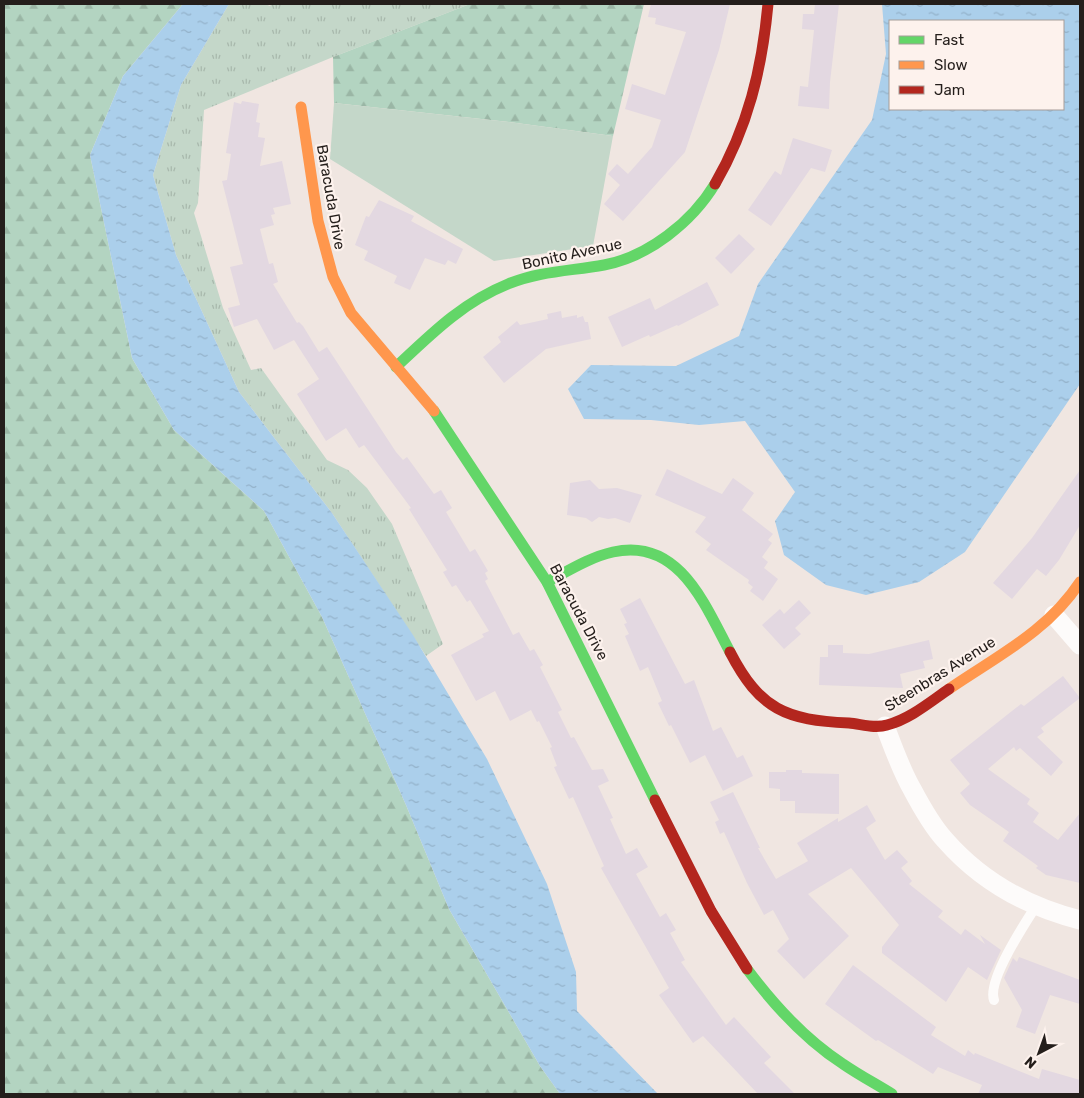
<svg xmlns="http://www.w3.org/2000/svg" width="1084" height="1098" font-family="Rubik,sans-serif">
	<defs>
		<pattern id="grass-tufts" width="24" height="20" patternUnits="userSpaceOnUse" patternTransform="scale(1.25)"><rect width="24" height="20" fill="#c4d7c9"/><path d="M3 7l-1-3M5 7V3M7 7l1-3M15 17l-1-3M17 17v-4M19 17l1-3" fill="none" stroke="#a8b8ac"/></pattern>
		<pattern id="forest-firs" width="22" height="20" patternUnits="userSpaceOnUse" patternTransform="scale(1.25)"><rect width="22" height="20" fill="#b3d4c1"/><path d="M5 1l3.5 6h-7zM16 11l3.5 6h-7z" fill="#9ab6a5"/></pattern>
		<pattern id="water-ripples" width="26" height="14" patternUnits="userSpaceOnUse" patternTransform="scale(1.25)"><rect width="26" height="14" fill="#abcfeb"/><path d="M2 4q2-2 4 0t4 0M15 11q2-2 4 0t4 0" fill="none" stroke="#93b1c9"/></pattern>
	</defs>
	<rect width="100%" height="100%" fill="#f0e6e1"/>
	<!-- grass -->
	<polygon fill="url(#grass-tufts)" points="229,4 265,4 270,6 272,4 470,4 333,57 204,110 198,203 194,213 223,308 251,370 261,368 327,460 348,470 367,488 392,524 443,644 426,656 332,513 239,392 176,255 153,175 181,85"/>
	<!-- forest -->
	<g fill="url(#forest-firs)">
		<polygon points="4,4 183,4 123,76 90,155 132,358 174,430 264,511 322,617 406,805 449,909 540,1066 560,1094 4,1094"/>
		<polygon points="470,4 644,4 613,136 509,122 334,103 333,57"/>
	</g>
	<!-- green -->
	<polygon fill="#c4d7c9" points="334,103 509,122 613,136 593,246 494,261 330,159"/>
	<!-- water -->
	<g fill="url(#water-ripples)" fill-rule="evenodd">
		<polygon points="183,4 229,4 181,85 153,175 176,255 239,392 332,513 413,635 487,759 547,884 576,972 577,1011 658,1094 560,1094 540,1066 449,909 406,805 322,617 264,511 174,430 132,358 90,155 123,76"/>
		<path d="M 882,4 L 1080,4 L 1080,384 L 965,552 L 919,582 L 866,595 L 826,585 L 784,555 L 775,521 L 795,492 L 745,421 L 699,425 L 651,420 L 584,419 L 568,389 L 591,365 L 676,366 L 739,336 L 758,284 L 872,120 L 886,54 ZM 890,21 L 1063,21 L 1063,109 L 890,109 Z"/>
	</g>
	<!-- building -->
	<g fill="#e3d8e1">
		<polygon points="651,4 730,4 719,50 685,152 623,221 604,204 620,185 608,174 617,164 628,174 652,147 661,120 625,109 632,84 665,95 686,32 655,24 656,18 648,17"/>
		<polygon points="815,4 839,4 830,82 829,109 798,106 800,86 808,87 814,30 802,29 803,14 814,14"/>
		<polygon points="242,101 259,104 256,122 260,123 258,137 265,138 260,166 282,161 291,204 273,208 275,214 271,215 274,225 260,229 269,264 273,263 278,282 273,284 297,323 299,322 303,326 319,352 327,347 396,452 403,460 407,457 434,494 441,490 452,508 446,512 470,552 475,549 488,571 485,573 488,579 485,581 513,635 519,632 530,651 534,649 543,665 540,667 562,710 558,712 571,738 574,737 592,770 603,769 609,781 598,786 613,818 610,819 626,854 637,848 648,867 636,874 660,917 666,913 676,930 670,933 685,960 681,962 726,1025 734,1017 771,1057 764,1063 795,1094 758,1094 703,1036 693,1043 659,995 669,988 601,868 604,866 573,797 569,799 554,767 557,766 550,748 552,747 539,721 537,722 531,710 510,721 495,691 476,701 451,655 484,637 482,634 489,631 470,600 467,602 456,585 452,587 443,572 447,570 409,509 411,508 364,445 359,448 346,428 326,441 297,394 319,379 294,340 274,350 257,319 234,327 228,308 240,305 230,267 243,264 222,181 227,180 231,154 226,153 234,102 241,104"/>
		<polygon points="793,138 832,150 825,172 811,168 771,226 748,210 775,171 781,175"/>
		<polygon points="379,200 414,216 411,221 463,249 456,264 448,260 445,265 425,258 410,290 394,283 397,276 364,260 368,251 355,245 366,216 369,217"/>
		<polygon points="739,234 755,249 731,274 715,258"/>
		<polygon points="707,282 719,305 678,326 677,325 650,337 649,335 622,347 608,317 650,298 655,310"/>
		<polygon points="561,311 562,318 577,315 577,318 583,316 585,322 588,322 591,339 546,349 504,383 483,357 501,342 498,337 517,321 520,325 548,319 547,314"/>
		<polygon points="667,469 722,494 733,478 754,493 742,510 773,534 768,540 772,543 762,557 768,562 764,568 778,579 763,601 750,591 753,587 748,583 749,580 706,550 711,544 695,532 706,517 655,495"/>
		<polygon points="1080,470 1080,525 1059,560 1046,576 1037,569 1012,599 993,583 1032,538"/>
		<polygon points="590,480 599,489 617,488 642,495 630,523 615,518 608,519 599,517 592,522 586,518 567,515 570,483"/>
		<polygon points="640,598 685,684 694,680 713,731 721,727 737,758 743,755 753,776 723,791 705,755 690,763 671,725 669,726 658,703 662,701 648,667 640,671 625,636 629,634 624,624 627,623 620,609"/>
		<polygon points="799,600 811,613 795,628 801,634 784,649 762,625 780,609 784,614"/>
		<polygon points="929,640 933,659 923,661 925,668 900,674 903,688 819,685 820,657 828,657 828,645 843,645 843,653 869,654"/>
		<polygon points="1063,676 1080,698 1041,728 1044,732 1037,737 1063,762 1051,776 1020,748 1016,751 1014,747 988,769 1030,799 1027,804 1039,813 1033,822 1058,840 1080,813 1080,883 1046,875 1036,868 1038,866 1003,841 1009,832 970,805 960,793 970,784 950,760 1021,704 1024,706"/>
		<polygon points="786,770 802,770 802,773 839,774 839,814 795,813 795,801 780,801 780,789 769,788 769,772 786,772"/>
		<polygon points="733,792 760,848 758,848 776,879 808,861 797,843 838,818 838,822 867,805 876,821 866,828 885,860 897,850 908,862 901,868 912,881 909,884 943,911 938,917 961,935 965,929 985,944 980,935 1001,950 987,980 968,967 946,1002 882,953 882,947 899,925 851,868 808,894 849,936 804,979 777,951 789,939 773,910 764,915 747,883 724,832 720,834 715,822 719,820 710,802"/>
		<polygon points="1019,957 1080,980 1080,1004 1050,995 1035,1034 1016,1027 1022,1010 1004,978 1013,958 1017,962"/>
		<polygon points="853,965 936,1027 931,1035 965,1056 968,1050 974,1055 975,1053 1039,1079 1042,1069 1080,1080 1080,1094 978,1094 982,1085 938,1067 933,1074 878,1040 876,1041 825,1004"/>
	</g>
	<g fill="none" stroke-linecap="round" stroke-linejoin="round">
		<!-- lane -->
		<path stroke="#fdfbfa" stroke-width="10" d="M 994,1000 C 987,981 1025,923 1036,906"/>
		<!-- street -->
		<g stroke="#fdfbfa" stroke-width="19">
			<polyline points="1054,615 1080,645"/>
			<path d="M 885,726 C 893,747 901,770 912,789 C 921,806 932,826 945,840 C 981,881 1028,907 1080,920"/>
		</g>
		<!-- fast -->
		<g stroke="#63d668" stroke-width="11">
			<path d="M 396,367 C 431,334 463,302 508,284 C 540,271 571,271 604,265 C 648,257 692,222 715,184"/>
			<polyline points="434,411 547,582 655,800"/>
			<path d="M 547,582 C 568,571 590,557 613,552 C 679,537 705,605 730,652"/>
			<path d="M 747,969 C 773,1004 806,1040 843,1064 C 859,1075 876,1084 892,1094"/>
		</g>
		<!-- slow -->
		<g stroke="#ff974d" stroke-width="11">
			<polyline points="301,107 318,221 333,277 351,313 434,411"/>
			<path d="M 949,689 C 997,656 1047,632 1080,582"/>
		</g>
		<!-- jam -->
		<g stroke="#b3261e" stroke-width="11">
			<path d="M 715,184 C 748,127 762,69 768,4"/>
			<path d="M 730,652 C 760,710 786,720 849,723 C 861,724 875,729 887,725 C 910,719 930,702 949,689"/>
			<polyline points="655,800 711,911 747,969"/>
		</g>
	</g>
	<g text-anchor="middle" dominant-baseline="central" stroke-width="4.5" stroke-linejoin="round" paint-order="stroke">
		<!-- street labels -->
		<g font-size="15" fill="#241e1b" stroke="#fdf2ed">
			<text transform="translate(331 197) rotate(80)">Baracuda Drive</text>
			<text transform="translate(572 254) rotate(-12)">Bonito Avenue</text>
			<text transform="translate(579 612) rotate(62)">Baracuda Drive</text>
			<text transform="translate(940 674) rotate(-32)">Steenbras Avenue</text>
		</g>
	</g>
	<!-- border -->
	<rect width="1084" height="1098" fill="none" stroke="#241e1b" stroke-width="10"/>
	<!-- legend -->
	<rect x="889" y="20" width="175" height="90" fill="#fdf2ed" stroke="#a69d99"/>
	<rect x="899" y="36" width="25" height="8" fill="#63d668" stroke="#a69d99"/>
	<text x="934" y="45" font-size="15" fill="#241e1b">Fast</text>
	<rect x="899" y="61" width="25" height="8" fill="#ff974d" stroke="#a69d99"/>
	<text x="934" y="70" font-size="15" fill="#241e1b">Slow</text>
	<rect x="899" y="86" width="25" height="8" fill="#b3261e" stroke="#a69d99"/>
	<text x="934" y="95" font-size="15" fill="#241e1b">Jam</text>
	<!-- north arrow -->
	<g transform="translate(1039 1053) rotate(221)" stroke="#fdf2ed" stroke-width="4" paint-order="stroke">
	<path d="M0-4L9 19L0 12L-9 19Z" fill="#241e1b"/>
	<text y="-8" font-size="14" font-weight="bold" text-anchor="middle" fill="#241e1b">N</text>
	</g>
</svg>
